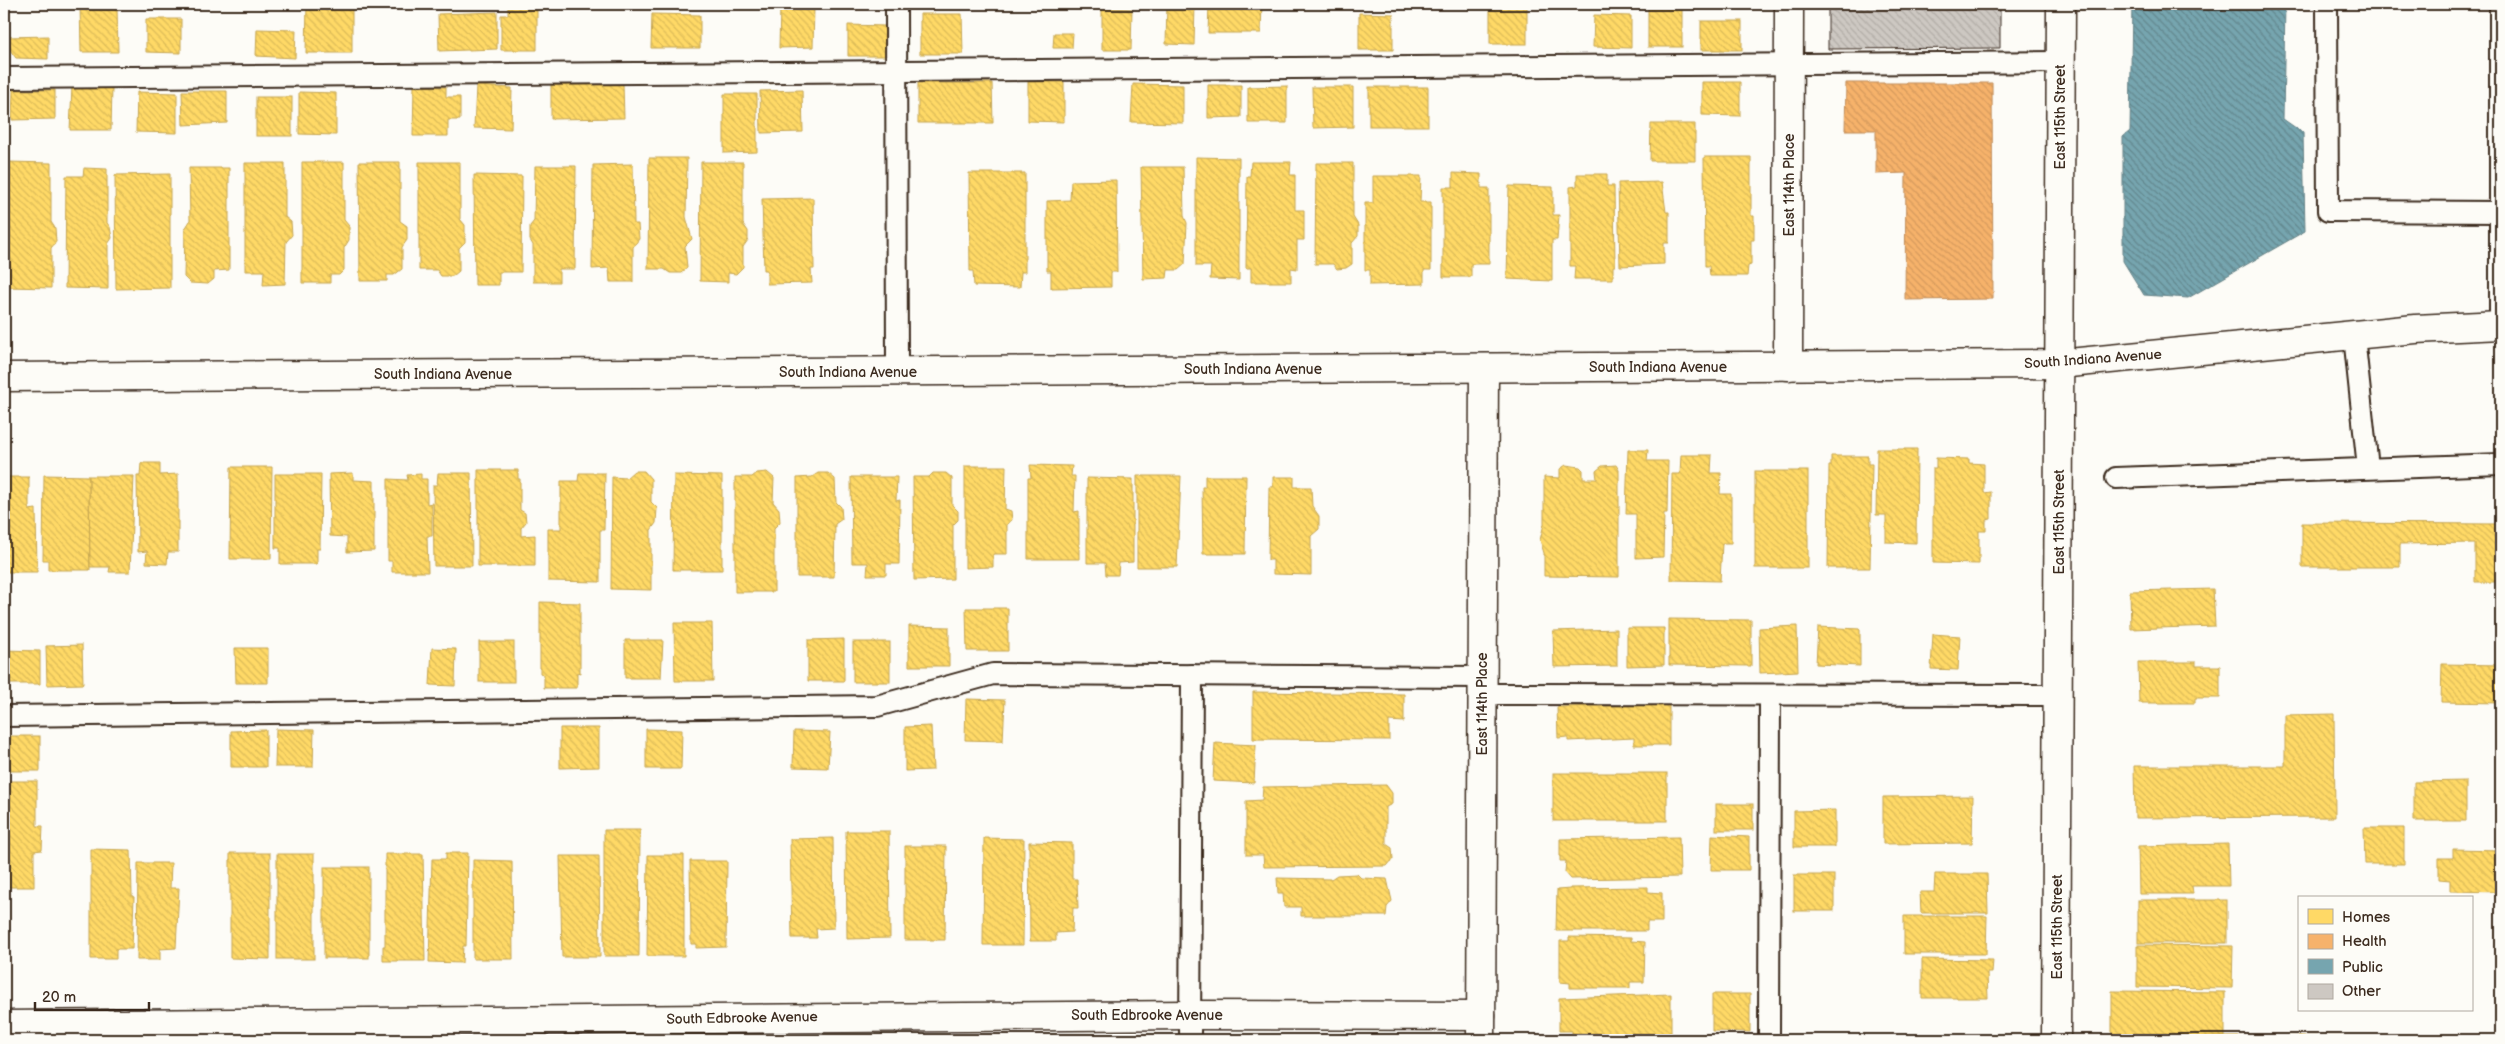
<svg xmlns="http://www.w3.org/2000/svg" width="2505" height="1044" font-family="'Balsamiq Sans',sans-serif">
	<defs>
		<pattern id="homes-back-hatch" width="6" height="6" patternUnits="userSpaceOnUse" patternTransform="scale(1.25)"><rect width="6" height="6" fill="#ffd966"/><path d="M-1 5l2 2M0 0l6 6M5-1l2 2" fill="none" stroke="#dbba58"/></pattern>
		<pattern id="health-back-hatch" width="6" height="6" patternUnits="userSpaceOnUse" patternTransform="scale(1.25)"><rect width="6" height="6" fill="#f6b26b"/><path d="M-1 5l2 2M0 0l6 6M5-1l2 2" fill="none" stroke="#d4995c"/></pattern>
		<pattern id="public-back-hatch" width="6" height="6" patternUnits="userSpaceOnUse" patternTransform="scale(1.25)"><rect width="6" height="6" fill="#76a5af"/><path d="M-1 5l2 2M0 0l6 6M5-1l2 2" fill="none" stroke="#62878e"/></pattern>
		<pattern id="building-back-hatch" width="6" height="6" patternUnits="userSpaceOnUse" patternTransform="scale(1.25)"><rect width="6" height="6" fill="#cdc8c2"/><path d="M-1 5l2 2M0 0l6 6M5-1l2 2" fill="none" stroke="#b1aca6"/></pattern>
	</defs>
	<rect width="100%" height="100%" fill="#fdfcf7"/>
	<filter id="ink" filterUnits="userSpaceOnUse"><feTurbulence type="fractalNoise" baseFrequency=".02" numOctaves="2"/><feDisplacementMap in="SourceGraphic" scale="10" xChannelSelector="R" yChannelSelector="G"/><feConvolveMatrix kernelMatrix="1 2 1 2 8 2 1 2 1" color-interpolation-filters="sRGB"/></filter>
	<g filter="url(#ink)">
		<!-- homes -->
		<g fill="url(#homes-back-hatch)" stroke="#c4a450">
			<polygon points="80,4 102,4 102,9 117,8 118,52 81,52"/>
			<polygon points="307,4 352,4 352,53 306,53"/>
			<polygon points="508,4 537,4 537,50 501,50 501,15 508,15"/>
			<polygon points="1167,4 1195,4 1194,45 1166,44"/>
			<polygon points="1209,4 1262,4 1261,33 1208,33"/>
			<rect x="1490" y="4" width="37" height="40"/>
			<rect x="1648" y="4" width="34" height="43"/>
			<polygon points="780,8 814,8 813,47 779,48"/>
			<polygon points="1102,8 1132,9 1131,50 1102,50"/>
			<polygon points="497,12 497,49 439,51 438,14"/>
			<polygon points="1359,13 1393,14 1393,50 1359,50"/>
			<polygon points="652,14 700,15 700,48 651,48"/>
			<polygon points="920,14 962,14 963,54 920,54"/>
			<polygon points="1594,15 1631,16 1631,48 1593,47"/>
			<polygon points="146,19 181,19 181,53 146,52"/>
			<rect x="1701" y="21" width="41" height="29"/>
			<polygon points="848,25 885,26 885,56 848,56"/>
			<polygon points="257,29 296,30 295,58 256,56"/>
			<polygon points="1054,33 1073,33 1072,48 1053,48"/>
			<polygon points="48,36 48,59 16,58 7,46 8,37"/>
			<polygon points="1028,82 1064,82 1064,122 1028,121"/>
			<polygon points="1702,82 1740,82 1740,116 1702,115"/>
			<polygon points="918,83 992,83 993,123 918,123"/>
			<polygon points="623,84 624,118 551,119 551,85"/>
			<polygon points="1133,84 1183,85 1183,123 1131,122"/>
			<polygon points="1208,85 1241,85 1241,117 1208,118"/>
			<polygon points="414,86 446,87 446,97 460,97 460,120 448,120 448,136 413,136"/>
			<polygon points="476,86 512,88 511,129 474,128"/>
			<polygon points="1287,86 1287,123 1248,123 1248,87"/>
			<polygon points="72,87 112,87 111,130 70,130"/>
			<polygon points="1312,87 1353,87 1353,127 1313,128"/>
			<rect x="1369" y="87" width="59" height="39"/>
			<polygon points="13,90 55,90 55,119 12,120"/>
			<polygon points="802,90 803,132 761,133 760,91"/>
			<polygon points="182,91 227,91 227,123 183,125"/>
			<polygon points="137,92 177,93 177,133 136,132"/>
			<polygon points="299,92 336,93 336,135 299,134"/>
			<polygon points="724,94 757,94 757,152 724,153"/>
			<rect x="256" y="97" width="36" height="39"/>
			<polygon points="1651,124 1695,124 1695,161 1650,161"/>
			<polygon points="1196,157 1239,158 1239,280 1210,279 1211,266 1196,266"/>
			<polygon points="1704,157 1751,157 1751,216 1754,216 1754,240 1751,240 1751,265 1748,266 1747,276 1710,276 1709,266 1705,266"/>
			<polygon points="649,158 687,158 686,217 692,239 685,246 687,268 681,273 670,273 664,269 648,269"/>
			<polygon points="8,162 51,163 51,222 55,228 56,242 51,248 51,288 7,287"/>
			<polygon points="302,162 344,162 344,220 349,226 349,240 344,248 344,270 339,275 330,275 330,283 302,283"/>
			<polygon points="359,162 400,162 400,221 407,226 407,240 402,247 402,269 394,275 387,275 387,281 360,281"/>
			<polygon points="419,162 460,162 460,219 465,225 465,242 459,248 459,271 453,276 441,276 437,270 419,270"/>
			<polygon points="701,162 743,162 743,224 748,231 748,240 743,247 743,267 736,274 728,273 728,282 700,281"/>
			<polygon points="1251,162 1291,162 1290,175 1295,175 1295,210 1304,210 1304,240 1297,240 1297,269 1291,268 1291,282 1251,282 1251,268 1246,268 1247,176 1250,176"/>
			<polygon points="245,163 285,163 285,217 291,222 292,235 286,242 285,284 263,285 264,271 245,271"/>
			<polygon points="1316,163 1353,163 1353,217 1358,225 1358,236 1352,243 1352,264 1346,268 1337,269 1333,264 1315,264"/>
			<polygon points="633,164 634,224 638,224 639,239 633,247 633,282 610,282 609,268 592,269 593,165"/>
			<polygon points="535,166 576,166 575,269 559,269 559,282 533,282 533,245 530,240 530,226 534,221"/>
			<polygon points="1141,167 1183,167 1184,216 1187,223 1185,264 1178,270 1168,270 1167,278 1143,279"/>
			<polygon points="84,168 107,169 107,223 110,227 112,238 108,244 108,289 65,288 66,176 83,176"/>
			<polygon points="189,168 229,168 229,270 214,271 214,279 208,284 190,283 184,277 185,229 190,221"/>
			<polygon points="969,173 1025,173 1025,272 1021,272 1020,287 974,286 973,271 970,271"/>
			<polygon points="1453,173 1481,174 1481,188 1489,188 1489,264 1471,264 1471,277 1443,277 1443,187 1453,187"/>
			<polygon points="170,174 170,288 116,289 115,175"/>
			<polygon points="1577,174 1607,174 1607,186 1614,186 1615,266 1613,266 1613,279 1574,279 1575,266 1570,266 1570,187 1577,186"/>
			<polygon points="474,175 522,176 521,272 499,272 499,285 475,285"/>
			<polygon points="1373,176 1421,176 1420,202 1431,202 1431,270 1424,270 1424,284 1370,285 1370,270 1365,270 1365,203 1373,203"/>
			<polygon points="1116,180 1117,272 1111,272 1111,287 1051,288 1051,271 1047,271 1047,201 1070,200 1071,181"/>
			<polygon points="1662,182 1666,212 1669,212 1669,243 1664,243 1664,264 1620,266 1618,183"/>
			<polygon points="1509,186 1553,187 1553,215 1559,215 1557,240 1552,240 1552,281 1507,279"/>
			<polygon points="813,198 814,269 811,269 812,283 767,284 767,270 764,270 762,199"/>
			<polygon points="1877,449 1917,449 1916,543 1886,542 1886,515 1876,515"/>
			<polygon points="1628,450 1648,450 1647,461 1668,461 1667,513 1664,513 1663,557 1636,558 1636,514 1626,514"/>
			<polygon points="1681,455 1712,455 1711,473 1721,473 1720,494 1731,494 1731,543 1722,543 1720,581 1671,580 1672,474 1680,474"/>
			<polygon points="1831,456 1868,456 1868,464 1872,464 1870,568 1828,568 1829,466 1831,466"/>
			<polygon points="1936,458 1969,459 1969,463 1984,464 1984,493 1991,492 1991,519 1986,520 1986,531 1979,531 1979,564 1933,563 1933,468 1936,468"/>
			<polygon points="141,463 160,463 160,475 178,474 178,552 168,552 167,564 146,563 147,551 138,552 137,476 140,476"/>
			<polygon points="1030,465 1072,466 1071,476 1075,476 1074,512 1079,511 1079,559 1028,559 1028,478 1031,478"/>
			<polygon points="1566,465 1580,467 1583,470 1583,479 1597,479 1596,471 1602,466 1616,465 1619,470 1619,577 1544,576 1544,553 1540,540 1544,524 1544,477 1560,478 1560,469"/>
			<polygon points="965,466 1006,466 1005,509 1011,511 1012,520 1007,524 1007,554 993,554 993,567 965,568"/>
			<polygon points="231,467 272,467 271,559 230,559"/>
			<polygon points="478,470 518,470 518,479 520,479 520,510 525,513 526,522 521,528 521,536 535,535 535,566 478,566"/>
			<polygon points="634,471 644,471 651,479 651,502 657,508 656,523 651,530 651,590 611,589 612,477 626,478"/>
			<rect x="1755" y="471" width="53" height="97"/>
			<polygon points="767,472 774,478 773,502 779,509 780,522 774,528 774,592 735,592 735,477 752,477 757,473"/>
			<polygon points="353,473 353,480 374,481 374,551 347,552 347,537 330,536 329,474"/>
			<polygon points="438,473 471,473 472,566 434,566 433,485 437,485"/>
			<polygon points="579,473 605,473 604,530 600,530 600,582 548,581 548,529 561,529 561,481 578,481"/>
			<polygon points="818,473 828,473 835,479 836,502 841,507 842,519 835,524 834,577 797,577 797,478 812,477"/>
			<polygon points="933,473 946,473 952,478 952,505 958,511 958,520 953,525 953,579 914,580 913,477 929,477"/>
			<polygon points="275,474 321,474 320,549 317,549 317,564 280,564 280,548 275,548"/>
			<polygon points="421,474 421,479 427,479 427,504 432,503 432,536 427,536 428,572 392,572 392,561 388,561 388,479 408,480 407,475"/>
			<polygon points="44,475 89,476 90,570 48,570 48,560 43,560"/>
			<polygon points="674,475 722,476 722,570 673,570"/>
			<polygon points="89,476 134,476 130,572 109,572 110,567 90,567"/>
			<polygon points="1137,476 1181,476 1177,567 1137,567"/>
			<polygon points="1205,476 1246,476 1245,554 1203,554 1202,487 1205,487"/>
			<polygon points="4,477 29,477 29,510 36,509 37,572 4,572"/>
			<polygon points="851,477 897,477 896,501 900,500 899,564 886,564 886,575 867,575 868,563 852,563"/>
			<polygon points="1273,477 1294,477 1294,487 1311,487 1312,506 1319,516 1319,529 1311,536 1311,575 1273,574 1273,560 1268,560 1269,487 1273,487"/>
			<polygon points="1087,478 1133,479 1133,562 1119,563 1118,575 1106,575 1105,563 1087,563"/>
			<polygon points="2302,523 2501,524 2501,582 2475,582 2475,543 2400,544 2400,567 2302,567"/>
			<polygon points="2213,589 2215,626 2131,629 2130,591"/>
			<polygon points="540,602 580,603 580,673 577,672 577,688 544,688 544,675 540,673"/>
			<polygon points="966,608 1008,608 1008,651 967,651"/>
			<polygon points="1669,619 1751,620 1751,666 1669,665"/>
			<polygon points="674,623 712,623 713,681 675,681"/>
			<polygon points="909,626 949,627 949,666 909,666"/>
			<polygon points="1797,626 1798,671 1760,673 1759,628"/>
			<polygon points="1818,627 1860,629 1860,666 1816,664"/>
			<polygon points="1627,628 1664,628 1664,665 1627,666"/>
			<polygon points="1617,629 1617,666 1554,667 1553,631"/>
			<polygon points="1933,634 1960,636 1958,670 1931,669"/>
			<polygon points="844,639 844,681 808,681 808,640"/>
			<polygon points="625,640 663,640 661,678 625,678"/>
			<rect x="479" y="642" width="35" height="40"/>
			<rect x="853" y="642" width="37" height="40"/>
			<polygon points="82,645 83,684 47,685 46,646"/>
			<polygon points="235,648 268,648 268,683 236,683"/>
			<polygon points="432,648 456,649 455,686 430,685"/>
			<polygon points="4,650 40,651 40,684 4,684"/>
			<polygon points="2138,662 2196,662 2196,666 2220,666 2220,698 2195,698 2195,703 2139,703"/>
			<polygon points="2442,664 2501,665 2501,703 2441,702"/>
			<polygon points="1253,692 1404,694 1404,722 1389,721 1389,740 1253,739"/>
			<polygon points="966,699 1005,700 1003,741 965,740"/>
			<polygon points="1669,705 1669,745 1634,745 1634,738 1568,741 1568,737 1558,738 1557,707"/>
			<polygon points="2334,714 2335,817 2135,818 2134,766 2285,766 2285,715"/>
			<polygon points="931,726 933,770 905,771 905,727"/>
			<polygon points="560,728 599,728 599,767 560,768"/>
			<polygon points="276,729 314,730 313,767 275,767"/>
			<polygon points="646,729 682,730 681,769 646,769"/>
			<polygon points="266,730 266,767 231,767 231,731"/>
			<polygon points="794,731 830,732 828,768 793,767"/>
			<rect x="5" y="736" width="35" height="35"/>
			<polygon points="1215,743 1256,745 1254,783 1213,781"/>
			<rect x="1553" y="773" width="114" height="48"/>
			<polygon points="4,781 37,781 37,826 43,826 42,850 34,851 34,887 4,887"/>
			<polygon points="2466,781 2466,821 2414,821 2414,782"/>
			<polygon points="1386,785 1392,793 1392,804 1386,807 1386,844 1392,848 1393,859 1387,866 1264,867 1263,855 1246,855 1246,801 1262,800 1263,787"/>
			<polygon points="1973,796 1972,843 1883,844 1883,797"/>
			<rect x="1716" y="804" width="37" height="26"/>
			<polygon points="1835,810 1835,847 1794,847 1794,811"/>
			<polygon points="2364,828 2404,828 2404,864 2365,864"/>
			<polygon points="604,830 640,830 639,956 604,956"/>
			<polygon points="846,831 889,831 890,938 847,939"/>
			<polygon points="1712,835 1749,837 1749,870 1711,870"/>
			<polygon points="1679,837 1680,877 1571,879 1565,872 1566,861 1560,861 1560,839"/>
			<polygon points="833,838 834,928 816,929 817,938 792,938 790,839"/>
			<polygon points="984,838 1024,839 1023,945 983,945"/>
			<polygon points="1029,842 1072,843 1072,879 1077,879 1078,908 1073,908 1072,932 1056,933 1056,941 1030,941"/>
			<polygon points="2228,844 2229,886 2192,886 2193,894 2139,894 2138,846"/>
			<polygon points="905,846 946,846 945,940 905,940"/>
			<polygon points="91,849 131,850 132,896 134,897 132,949 116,949 116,959 91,959"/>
			<polygon points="2453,849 2501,850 2501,892 2450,891 2450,880 2439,879 2439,858 2453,858"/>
			<polygon points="230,853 270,853 270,959 230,958"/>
			<polygon points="446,853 468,853 466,946 463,946 462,963 429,962 432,859 446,859"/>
			<rect x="277" y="854" width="37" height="105"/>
			<polygon points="385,854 423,854 425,961 383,961 383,946 385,946"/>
			<polygon points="648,855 684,855 684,956 647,956"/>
			<polygon points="560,856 599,856 600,957 562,957"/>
			<polygon points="473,860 512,861 513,959 473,959"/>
			<polygon points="690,861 727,861 726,947 696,948 696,944 691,944"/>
			<polygon points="138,863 171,863 170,888 179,888 176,948 160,949 160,960 137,960"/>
			<rect x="324" y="867" width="45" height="91"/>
			<polygon points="1357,874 1361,878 1387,879 1392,901 1387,907 1386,916 1301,916 1301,907 1284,907 1283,893 1278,893 1277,878 1331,879 1337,875"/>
			<polygon points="1935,874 1987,874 1988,913 1921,913 1920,892 1934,892"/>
			<rect x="1794" y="875" width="40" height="36"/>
			<polygon points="1648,887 1648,892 1662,893 1662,922 1647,922 1647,931 1556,931 1557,890 1570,889 1570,888"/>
			<rect x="2138" y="900" width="89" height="43"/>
			<polygon points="1904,916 1987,916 1986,954 1904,954"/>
			<polygon points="1569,937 1631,938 1631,941 1645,942 1644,982 1630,982 1630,988 1570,988 1570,983 1560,982 1560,941 1569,941"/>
			<polygon points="2137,945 2233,946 2232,988 2137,987"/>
			<polygon points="1922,959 1993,960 1992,973 1987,973 1988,998 1922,998"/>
			<polygon points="2112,991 2225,992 2225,1037 2112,1039"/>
			<polygon points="1671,994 1671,1034 1572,1034 1572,1031 1559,1031 1559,998"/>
			<polygon points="1712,994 1750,994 1750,1032 1712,1031"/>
			<polygon points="2225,1037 2501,1037 2501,1040 2112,1040"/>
		</g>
		<!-- health -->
		<polygon fill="url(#health-back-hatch)" stroke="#be8954" points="1846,83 1992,83 1993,299 1905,300 1906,173 1876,174 1876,130 1845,130"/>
		<!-- public -->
		<polygon fill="url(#public-back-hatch)" stroke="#648084" points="2132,4 2285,4 2283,119 2303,133 2305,231 2188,298 2144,295 2123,261 2123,137 2130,131"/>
		<!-- building -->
		<polygon fill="url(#building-back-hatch)" stroke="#3b2a1e" points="1828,4 2000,4 2000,48 1828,49"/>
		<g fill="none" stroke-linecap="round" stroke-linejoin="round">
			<defs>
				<g id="service">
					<polyline points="896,4 897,371"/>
					<polyline points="2327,4 2328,211 2500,212"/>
					<polyline points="2500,4 2500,325"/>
					<polyline points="4,78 2060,62"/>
					<polyline points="2354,336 2368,468"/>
					<polyline points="2116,478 2501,464"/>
					<polyline points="1482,694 2058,695"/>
					<polyline points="4,716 877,706 993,674 1483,677"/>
					<polyline points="1190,1040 1192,675"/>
					<polyline points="1769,1040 1770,695"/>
				</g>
				<g id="minor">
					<polyline points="1788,366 1789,4"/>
					<polyline points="4,377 2059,364 2415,329 2501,325"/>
					<polyline points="4,1025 1190,1015 1481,1016"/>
					<polyline points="1481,1040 1484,368"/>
				</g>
				<polyline id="tertiary" points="2056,1040 2061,4"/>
			</defs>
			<!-- service casing -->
			<use href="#service" stroke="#3b2a1e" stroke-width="24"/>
			<!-- minor casing -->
			<use href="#minor" stroke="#3b2a1e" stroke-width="31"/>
			<!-- tertiary casing -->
			<use href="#tertiary" stroke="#3b2a1e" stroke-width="31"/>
			<!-- service -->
			<use href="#service" stroke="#fdfcf7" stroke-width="20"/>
			<!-- minor -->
			<use href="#minor" stroke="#fdfcf7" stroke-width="28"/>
			<!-- tertiary -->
			<use href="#tertiary" stroke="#fdfcf7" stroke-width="28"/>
		</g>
	</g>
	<g text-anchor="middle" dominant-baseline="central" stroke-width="5" stroke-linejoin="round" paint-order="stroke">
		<!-- street labels -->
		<g font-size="14" fill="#3b2a1e" stroke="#fdfcf7">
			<text transform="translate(2060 117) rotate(-90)">East 115th Street</text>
			<text transform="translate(1789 185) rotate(-90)">East 114th Place</text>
			<text transform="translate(2093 359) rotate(-4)">South Indiana Avenue</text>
			<text x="1658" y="367">South Indiana Avenue</text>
			<text x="1253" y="369">South Indiana Avenue</text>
			<text x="848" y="372">South Indiana Avenue</text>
			<text x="443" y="374">South Indiana Avenue</text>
			<text transform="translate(2059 522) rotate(-90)">East 115th Street</text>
			<text transform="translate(1482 704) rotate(-90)">East 114th Place</text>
			<text transform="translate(2057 927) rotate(-90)">East 115th Street</text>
			<text x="1147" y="1015">South Edbrooke Avenue</text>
			<text transform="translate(742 1018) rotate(-1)">South Edbrooke Avenue</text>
		</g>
	</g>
	<!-- margin -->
	<rect width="2505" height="1044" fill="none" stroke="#fdfcf7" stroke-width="20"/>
	<rect x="10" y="10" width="2485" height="1024" fill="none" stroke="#3b2a1e" stroke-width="2" filter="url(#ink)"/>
	<!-- legend -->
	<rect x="2298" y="896" width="175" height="115" fill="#fdfcf7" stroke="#afa8a0"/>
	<rect x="2308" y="909" width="25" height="15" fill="#ffd966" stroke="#afa8a0"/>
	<text x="2342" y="922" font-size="15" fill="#3b2a1e">Homes</text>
	<rect x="2308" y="934" width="25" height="15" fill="#f6b26b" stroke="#afa8a0"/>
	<text x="2342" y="946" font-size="15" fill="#3b2a1e">Health</text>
	<rect x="2308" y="959" width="25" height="15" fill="#76a5af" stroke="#afa8a0"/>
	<text x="2342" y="972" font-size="15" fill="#3b2a1e">Public</text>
	<rect x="2308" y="984" width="25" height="15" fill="#cdc8c2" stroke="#afa8a0"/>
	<text x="2342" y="996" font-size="15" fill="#3b2a1e">Other</text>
	<!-- scale -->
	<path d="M35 1002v8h114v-8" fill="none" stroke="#3b2a1e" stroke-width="2.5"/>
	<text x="42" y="1002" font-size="15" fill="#3b2a1e" stroke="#fdfcf7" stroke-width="4" paint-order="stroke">20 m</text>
</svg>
